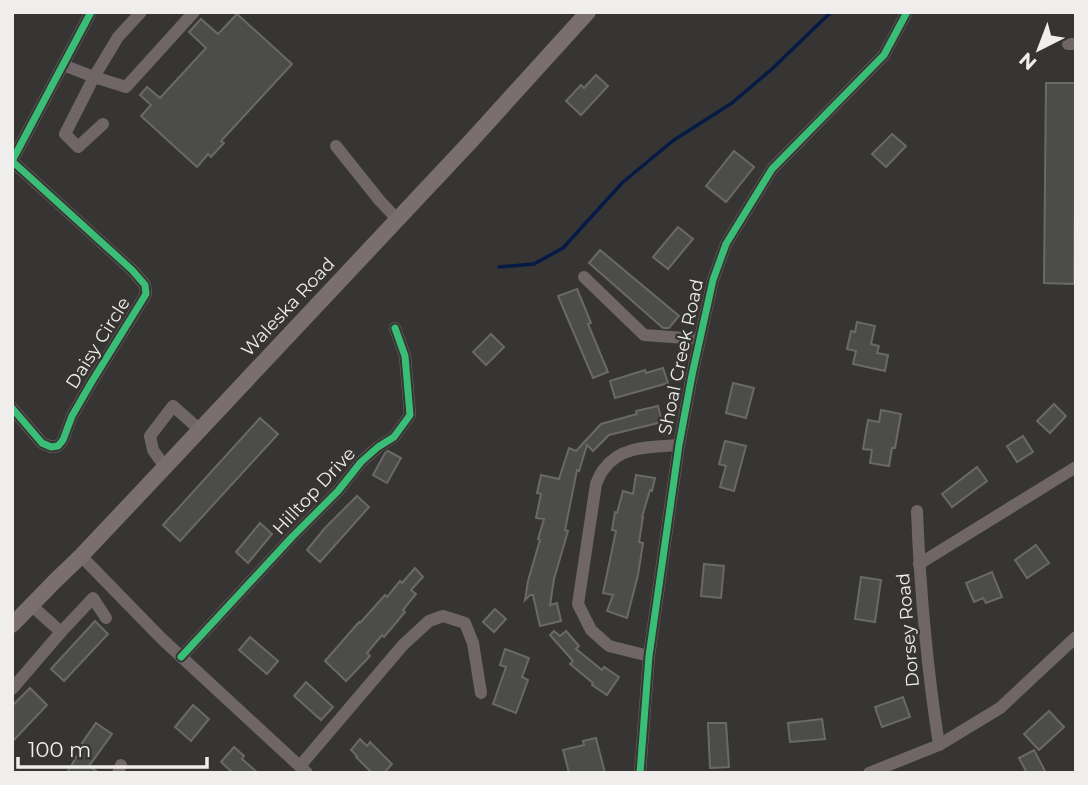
<svg xmlns="http://www.w3.org/2000/svg" width="1088" height="785" font-family="Montserrat,sans-serif">
	<rect width="100%" height="100%" fill="#363533"/>
	<g fill="none" stroke-linecap="round" stroke-linejoin="round">
		<!-- stream -->
		<polyline stroke="#051b46" stroke-width="3.5" points="499,267 534,264 563,248 623,182 674,140 732,103 773,68 831,12"/>
	</g>
	<!-- building -->
	<g fill="#4c4c4a" stroke="#6a6968" stroke-width="2">
		<polygon points="237,14 292,64 221,141 224,143 211,157 208,154 197,167 141,116 151,105 140,95 147,87 160,98 206,48 189,32 201,19 218,34"/>
		<polygon points="596,75 608,86 581,115 566,101 581,85 584,88"/>
		<polygon points="1046,83 1076,83 1074,284 1044,283"/>
		<polygon points="892,134 906,146 886,167 872,154"/>
		<polygon points="734,151 754,167 726,202 706,186"/>
		<polygon points="678,227 693,239 668,269 653,257"/>
		<polygon points="600,250 679,316 669,328 663,328 589,263"/>
		<polygon points="577,289 591,323 588,324 608,372 593,378 558,296"/>
		<polygon points="857,322 875,326 871,344 879,346 877,353 888,355 885,371 853,364 856,351 847,349 851,331 855,332"/>
		<polygon points="491,334 504,347 486,365 473,352"/>
		<polygon points="663,368 668,383 615,398 610,381 645,370 646,373"/>
		<polygon points="733,383 754,388 746,418 726,413"/>
		<polygon points="1054,404 1066,416 1050,433 1037,421"/>
		<polygon points="658,406 662,422 609,435 593,451 587,445 579,471 577,470 565,530 568,531 554,579 550,605 557,603 561,621 540,626 533,595 530,595 525,600 528,581 540,540 538,539 544,519 536,518 541,494 537,493 541,475 559,479 569,448 576,451 601,424 637,414 636,411"/>
		<polygon points="881,410 901,414 895,448 892,448 889,466 870,463 872,450 863,449 868,420 879,422"/>
		<polygon points="260,418 278,434 180,541 163,525"/>
		<polygon points="1023,436 1033,452 1017,462 1007,446"/>
		<polygon points="725,441 746,446 734,491 720,487 726,466 719,464"/>
		<polygon points="388,451 401,458 387,483 373,475 385,453"/>
		<polygon points="977,467 987,481 952,507 942,494"/>
		<polygon points="636,475 655,478 652,491 650,490 642,517 643,517 639,542 643,543 638,575 627,618 607,611 613,595 603,593 616,531 612,530 615,512 617,513 623,491 633,494"/>
		<polygon points="357,496 369,507 320,562 307,550 325,528"/>
		<polygon points="260,523 272,534 248,563 236,552"/>
		<polygon points="1036,545 1049,563 1027,578 1015,560"/>
		<polygon points="704,564 724,566 721,598 701,596"/>
		<polygon points="415,568 423,577 411,590 416,594 403,610 405,612 384,637 382,635 367,653 370,656 346,681 325,661 359,622 360,623 385,595 387,597 400,581 402,583"/>
		<polygon points="992,572 1002,597 986,603 983,598 974,602 966,583"/>
		<polygon points="861,577 881,580 875,622 855,619"/>
		<polygon points="495,609 506,619 494,632 483,622"/>
		<polygon points="95,621 108,634 64,681 51,669"/>
		<polygon points="554,631 560,636 566,631 579,646 576,649 602,670 604,667 619,677 607,695 592,685 593,683 570,664 573,661 550,635"/>
		<polygon points="250,637 278,661 267,674 239,650"/>
		<polygon points="505,649 529,658 522,677 528,680 516,713 493,704 506,667 500,665"/>
		<polygon points="306,682 333,707 321,720 294,696"/>
		<polygon points="30,688 47,705 12,742 12,706"/>
		<polygon points="903,697 910,717 882,727 875,707"/>
		<polygon points="193,705 209,719 191,741 175,727"/>
		<polygon points="1049,711 1064,727 1039,750 1024,734"/>
		<polygon points="822,719 825,739 790,742 788,723"/>
		<polygon points="96,723 112,734 89,766 99,773 67,773 84,744 82,743"/>
		<polygon points="708,723 726,723 729,767 710,768"/>
		<polygon points="596,738 605,773 569,773 563,750 584,745 583,741"/>
		<polygon points="360,739 367,746 370,742 392,764 384,773 372,773 356,757 357,756 351,750"/>
		<polygon points="234,747 244,756 242,759 258,773 233,773 221,762"/>
		<polygon points="1034,750 1046,773 1027,773 1019,758"/>
	</g>
	<g fill="none" stroke-linecap="round" stroke-linejoin="round">
		<!-- minor -->
		<g stroke="#706567" stroke-width="12">
			<polyline points="141,12 118,37 94,77 126,87 194,12"/>
			<polyline points="1068,44 1076,44"/>
			<polyline points="63,65 94,77 65,134 78,147 103,124"/>
			<polyline points="336,146 380,201 397,219"/>
			<polyline points="584,277 644,335 699,339"/>
			<polyline points="12,408 42,443 51,447 58,446 63,440 72,416 91,383 146,294 145,285 132,270 12,161 91,12"/>
			<polyline points="165,467 153,450 150,436 173,406 200,430"/>
			<path d="M 917,511 C 920,589 927,668 939,745"/>
			<polyline points="81,556 162,639 307,773"/>
			<polyline points="919,564 1076,467"/>
			<polyline points="61,632 93,598 106,618"/>
			<path d="M 649,656 L 609,646 L 591,630 L 578,604 L 596,484 C 598,480 600,473 604,469 C 621,445 653,447 679,445"/>
			<polyline points="181,657 292,537 338,491 361,462 378,447 394,437 410,415 405,356 395,328"/>
			<polyline points="12,689 61,632 31,605"/>
			<polyline points="300,766 403,645 429,621 443,616 465,623 473,643 481,693"/>
			<polyline points="118,773 121,765"/>
			<polyline points="640,773 649,656 679,445 692,375 713,280 726,244 772,169 884,55 907,12"/>
			<polyline points="869,773 939,745 1000,708 1076,637"/>
		</g>
		<!-- major -->
		<polyline stroke="#7b6e6f" stroke-width="16" points="12,625 55,581 81,556 165,467 471,141 588,12"/>
		<defs>
			<g id="cycleway">
				<polyline points="12,408 42,443 51,447 58,446 63,440 72,416 91,383 146,294 145,285 132,270 12,161 91,12"/>
				<polyline points="181,657 292,537 338,491 361,462 378,447 394,437 410,415 405,356 395,328"/>
				<polyline points="640,773 649,656 679,445 692,375 713,280 726,244 772,169 884,55 907,12"/>
			</g>
		</defs>
		<!-- cycleway casing -->
		<use href="#cycleway" stroke="#373532" stroke-width="11"/>
		<!-- cycleway -->
		<use href="#cycleway" stroke="#3abd76" stroke-width="7"/>
	</g>
	<g text-anchor="middle" dominant-baseline="central" stroke-width="5" stroke-linejoin="round" paint-order="stroke">
		<!-- street labels -->
		<g font-size="18" fill="#f0eeed" stroke="#373532">
			<text transform="translate(288 307) rotate(-47)">Waleska Road</text>
			<text transform="translate(98 343) rotate(-58)">Daisy Circle</text>
			<text transform="translate(681 357) rotate(-78)">Shoal Creek Road</text>
			<text transform="translate(314 491) rotate(-47)">Hilltop Drive</text>
			<text transform="translate(908 630) rotate(-95)">Dorsey Road</text>
		</g>
	</g>
	<!-- border -->
	<rect width="1088" height="785" fill="none" stroke="#f0eeed" stroke-width="28"/>
	<!-- north arrow -->
	<g transform="translate(1039 49) rotate(222)" stroke="#373532" stroke-width="5" paint-order="stroke">
	<path d="M0-5L12 26L0 18L-12 26Z" fill="#f0eeed"/>
	<text y="-10" font-size="19" font-weight="bold" text-anchor="middle" fill="#f0eeed">N</text>
	</g>
	<!-- scale -->
	<path d="M18 757v10h189v-10" fill="none" stroke="#f0eeed" stroke-width="3.5"/>
	<text x="28" y="757" font-size="21" fill="#f0eeed" stroke="#373532" stroke-width="5" paint-order="stroke">100 m</text>
</svg>
